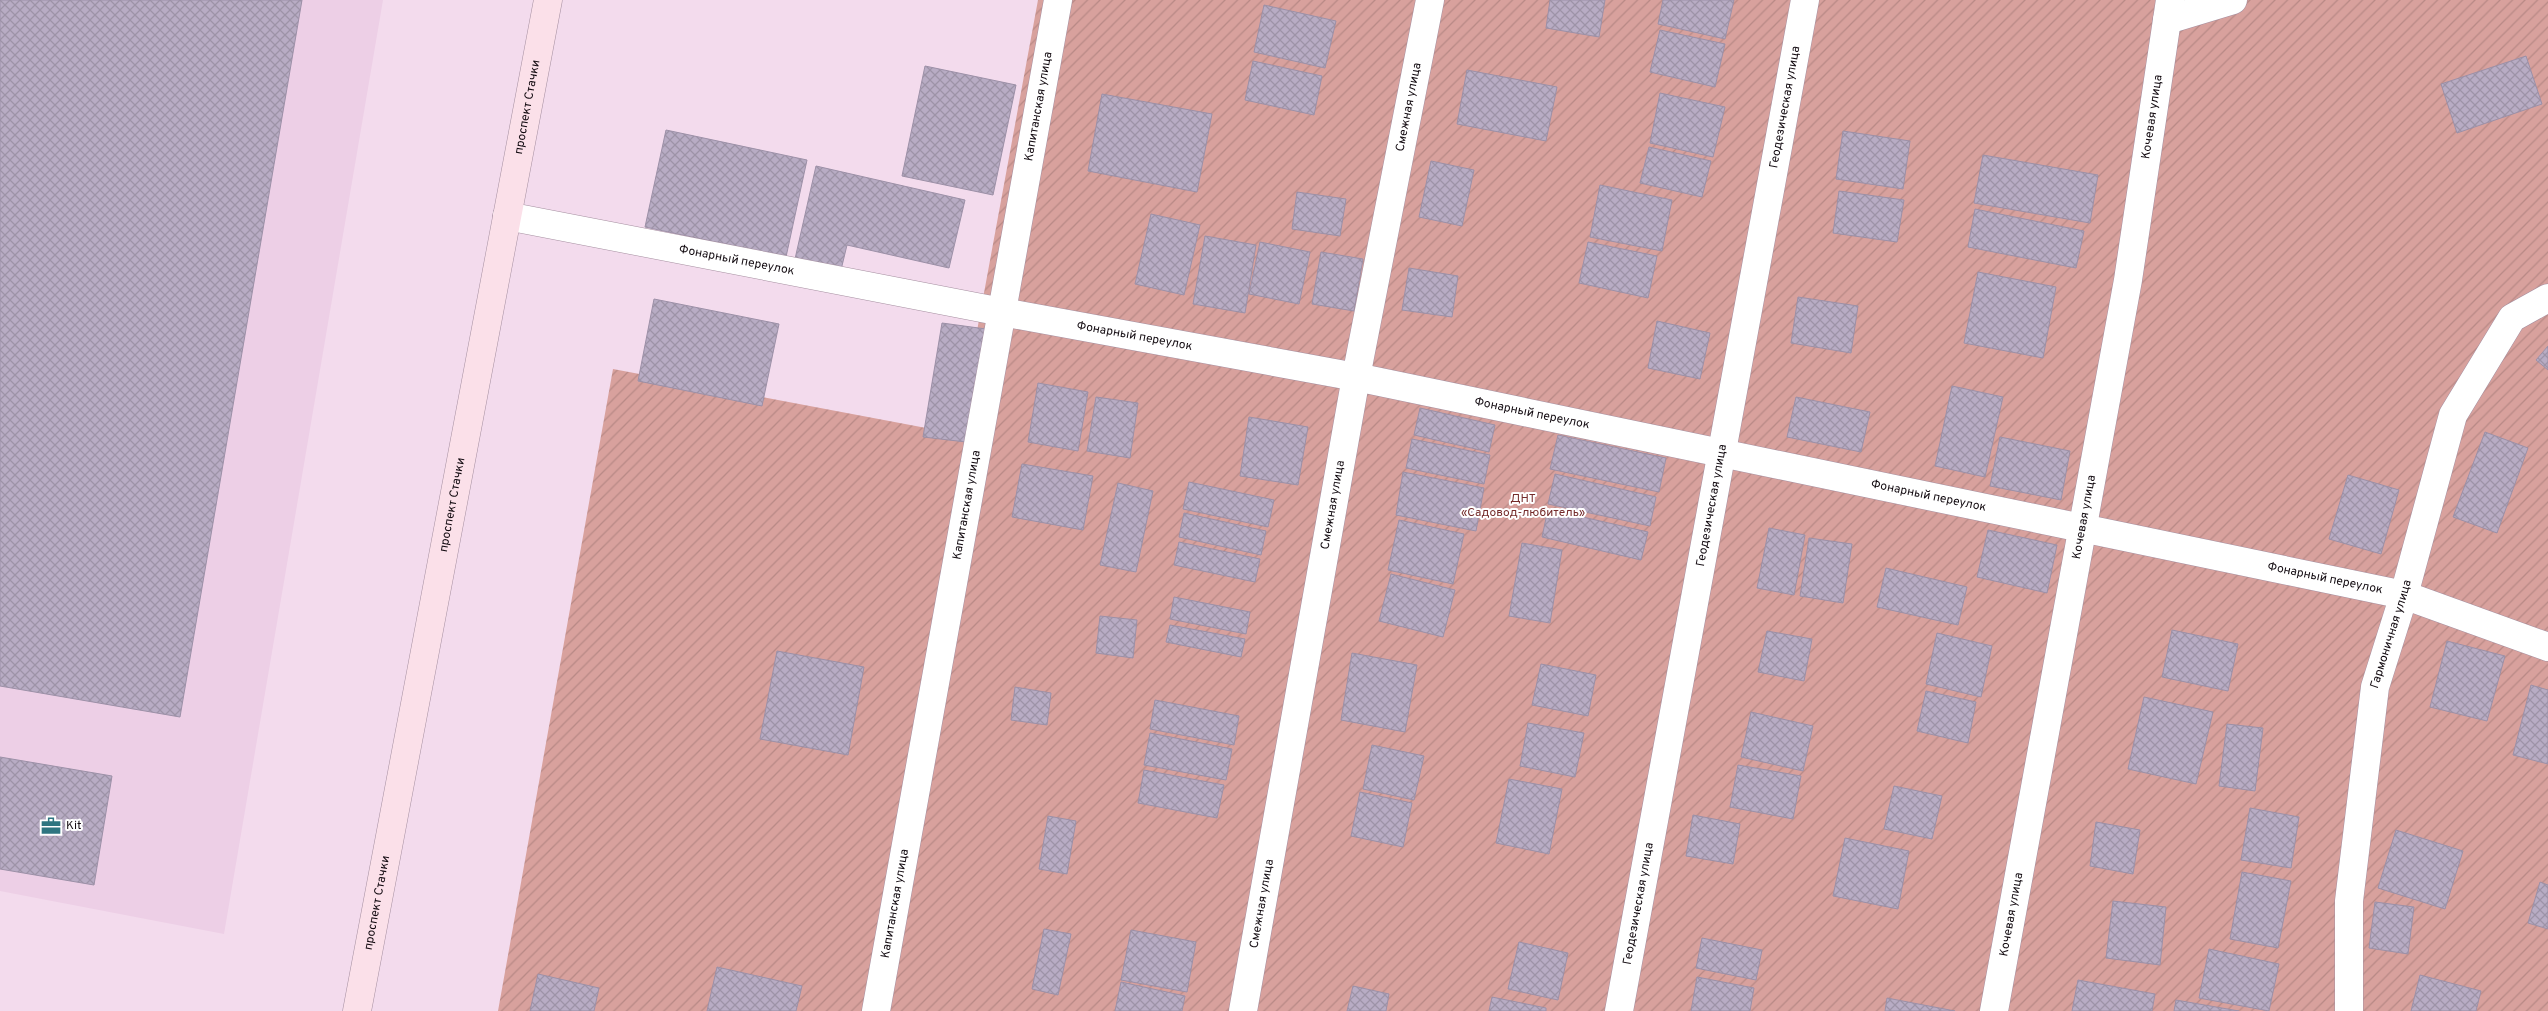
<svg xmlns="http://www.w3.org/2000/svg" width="2548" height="1011" font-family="Overpass,sans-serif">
	<defs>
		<pattern id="garden-furrows" width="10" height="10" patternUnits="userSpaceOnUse" patternTransform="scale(1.25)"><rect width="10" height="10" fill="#d8a19d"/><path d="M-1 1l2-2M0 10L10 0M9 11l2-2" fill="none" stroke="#b88986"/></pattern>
		<pattern id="building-cross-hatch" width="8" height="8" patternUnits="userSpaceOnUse" patternTransform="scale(1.25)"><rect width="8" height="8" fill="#b8acc4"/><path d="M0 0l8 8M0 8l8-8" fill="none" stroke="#9d93a7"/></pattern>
	</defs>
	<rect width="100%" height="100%" fill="#f3dbed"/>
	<!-- built -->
	<polygon fill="#edcfe6" points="0,0 383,0 224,934 0,891"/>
	<!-- garden -->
	<polygon fill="url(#garden-furrows)" points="1038,0 2548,0 2548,1011 498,1011 613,369 958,434"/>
	<!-- building -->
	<g fill="url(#building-cross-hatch)" stroke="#9c90a7">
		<polygon points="0,0 302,0 180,717 0,686"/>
		<polygon points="1550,0 1605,0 1599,37 1546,28"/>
		<polygon points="1663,0 1734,0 1725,39 1658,24"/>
		<polygon points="1264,5 1336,21 1325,68 1254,52"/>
		<polygon points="1660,30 1725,44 1715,87 1650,72"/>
		<polygon points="2526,56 2542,104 2457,133 2441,84"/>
		<polygon points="1253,61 1322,76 1314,115 1245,100"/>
		<polygon points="925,66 1016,85 993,195 902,176"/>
		<polygon points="1467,70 1557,87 1546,141 1457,124"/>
		<polygon points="1660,93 1725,107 1713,157 1650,143"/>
		<polygon points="1102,94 1212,114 1197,192 1088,171"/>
		<polygon points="666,130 807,160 786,257 645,227"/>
		<polygon points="1843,131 1910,141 1903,189 1836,179"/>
		<polygon points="1649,147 1711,161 1702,197 1640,183"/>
		<polygon points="1983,155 2098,175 2090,223 1974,203"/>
		<polygon points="1431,161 1474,170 1462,226 1419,217"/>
		<polygon points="816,166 965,200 949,268 847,245 841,270 795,259"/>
		<polygon points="1600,185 1672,200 1662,251 1590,237"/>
		<polygon points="1839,191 1904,200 1897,242 1833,233"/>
		<polygon points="1297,192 1346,199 1340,236 1292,229"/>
		<polygon points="1975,209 2084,231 2076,268 1968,247"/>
		<polygon points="1151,214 1200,225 1184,295 1135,284"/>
		<polygon points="1205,236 1256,245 1245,313 1193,304"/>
		<polygon points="1260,242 1310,252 1299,304 1249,294"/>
		<polygon points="1588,242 1657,256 1648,298 1579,283"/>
		<polygon points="1321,252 1363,259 1354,311 1312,304"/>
		<polygon points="1409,268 1458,276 1452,317 1402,310"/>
		<polygon points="1978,272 2056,287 2043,358 1964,343"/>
		<polygon points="1798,297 1858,306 1851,353 1791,343"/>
		<polygon points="654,299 779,324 762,406 638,381"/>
		<polygon points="1657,321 1710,333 1700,379 1648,368"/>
		<polygon points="942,323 986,329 966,442 923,437"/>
		<polygon points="2548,346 2548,370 2536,360"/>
		<polygon points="1038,383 1088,392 1078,451 1028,442"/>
		<polygon points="1952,386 2003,397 1985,477 1935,466"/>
		<polygon points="1096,397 1138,403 1130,458 1087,451"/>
		<polygon points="1796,397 1870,412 1861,452 1787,437"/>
		<polygon points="1420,408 1495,425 1489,452 1414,435"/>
		<polygon points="1249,417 1308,427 1298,485 1240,476"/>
		<polygon points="2485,432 2528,448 2497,533 2453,517"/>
		<polygon points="1558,435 1666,458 1659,492 1550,469"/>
		<polygon points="2000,437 2070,451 2061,500 1990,486"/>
		<polygon points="1412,439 1490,455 1484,484 1406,468"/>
		<polygon points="1022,464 1093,476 1083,530 1012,517"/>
		<polygon points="1403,472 1484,488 1476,531 1396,515"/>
		<polygon points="1555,474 1656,497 1650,526 1548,504"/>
		<polygon points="2348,475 2399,490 2381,554 2329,539"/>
		<polygon points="1189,482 1274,500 1268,527 1183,509"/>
		<polygon points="1118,483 1153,491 1136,572 1100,565"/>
		<polygon points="1548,509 1648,532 1641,560 1542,537"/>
		<polygon points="1184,513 1266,531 1261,555 1179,537"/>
		<polygon points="1399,520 1464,534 1453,584 1388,570"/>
		<polygon points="1769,528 1805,535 1794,595 1757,588"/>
		<polygon points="1988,530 2057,545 2047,593 1977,577"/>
		<polygon points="1809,538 1852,544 1843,603 1800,596"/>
		<polygon points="1179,542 1260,559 1255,582 1174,565"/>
		<polygon points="1522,543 1562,550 1550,623 1509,616"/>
		<polygon points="1886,568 1967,587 1958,625 1877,607"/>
		<polygon points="1391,574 1455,590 1443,637 1379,621"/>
		<polygon points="1174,597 1250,612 1246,634 1170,619"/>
		<polygon points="1100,616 1137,620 1133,658 1096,653"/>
		<polygon points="1170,625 1245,639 1241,657 1166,642"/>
		<polygon points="2172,630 2238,644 2228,691 2162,677"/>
		<polygon points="1767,631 1812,639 1804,681 1758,672"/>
		<polygon points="1937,633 1992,646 1981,697 1926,684"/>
		<polygon points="2447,641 2505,656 2487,721 2430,707"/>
		<polygon points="777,651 864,667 848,755 760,739"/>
		<polygon points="1352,653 1417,665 1405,732 1341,720"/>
		<polygon points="1541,664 1596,675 1588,716 1532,705"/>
		<polygon points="2531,685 2548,690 2548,764 2513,755"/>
		<polygon points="1015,687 1051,693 1047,725 1011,720"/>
		<polygon points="1926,691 1976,702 1968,743 1917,731"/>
		<polygon points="2144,697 2213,712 2196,784 2128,769"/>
		<polygon points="1155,700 1239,716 1234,745 1150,729"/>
		<polygon points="1751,712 1813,726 1803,771 1741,757"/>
		<polygon points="1528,723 1584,733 1575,777 1520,766"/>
		<polygon points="2227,724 2263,728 2255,791 2219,786"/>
		<polygon points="1150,733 1232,749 1226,780 1144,765"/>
		<polygon points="1372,745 1424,756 1414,800 1363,789"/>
		<polygon points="0,757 112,776 94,885 0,869"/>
		<polygon points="1738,765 1801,776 1793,819 1730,807"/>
		<polygon points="1144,770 1224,785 1217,818 1138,803"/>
		<polygon points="1509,779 1562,789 1549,854 1496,843"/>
		<polygon points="1894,786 1942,796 1932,839 1884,829"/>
		<polygon points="1360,792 1412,803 1403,847 1351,836"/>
		<polygon points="2250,808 2299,817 2291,868 2241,860"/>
		<polygon points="1693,815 1740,824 1733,864 1686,856"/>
		<polygon points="1048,816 1076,821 1067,874 1039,869"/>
		<polygon points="2096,822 2140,830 2133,874 2090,866"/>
		<polygon points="2396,830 2463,851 2445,909 2378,888"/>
		<polygon points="1845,838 1909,851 1898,909 1833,896"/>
		<polygon points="2242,872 2291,881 2278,948 2230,939"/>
		<polygon points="2540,882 2548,885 2548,929 2528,923"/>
		<polygon points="2113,901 2166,907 2160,965 2106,958"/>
		<polygon points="2375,902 2414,907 2408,954 2369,948"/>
		<polygon points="1044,929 1071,934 1058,995 1032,989"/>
		<polygon points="1131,930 1196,942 1187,992 1121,980"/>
		<polygon points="1702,938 1762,950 1756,980 1696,968"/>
		<polygon points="1519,942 1568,953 1558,1000 1508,989"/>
		<polygon points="2209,949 2279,964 2269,1011 2199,998"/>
		<polygon points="717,967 802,986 796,1011 707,1011"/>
		<polygon points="538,974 599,988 594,1011 530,1011"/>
		<polygon points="2420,975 2481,991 2476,1011 2411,1011"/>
		<polygon points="1697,977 1754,988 1750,1011 1691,1011"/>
		<polygon points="2078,980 2155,994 2152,1011 2072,1011"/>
		<polygon points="1121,982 1185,996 1182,1011 1115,1011"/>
		<polygon points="1353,986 1389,994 1386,1011 1347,1011"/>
		<polygon points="1492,997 1546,1008 1546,1011 1489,1011"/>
		<polygon points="1887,998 1955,1011 1885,1011"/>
		<polygon points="2176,1000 2239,1011 2174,1011"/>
	</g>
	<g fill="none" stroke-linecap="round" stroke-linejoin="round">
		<defs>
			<g id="street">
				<polyline points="2167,20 2233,0"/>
				<path id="s1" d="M 507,216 L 1002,312 L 1356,377 L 2404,595 L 2548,647"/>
				<path id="s2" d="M 876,1011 L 1058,0"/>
				<path id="s3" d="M 1243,1011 L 1356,377 L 1430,0"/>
				<path id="s4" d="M 1619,1011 L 1805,0"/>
				<path id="s5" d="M 1994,1011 L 2128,280 L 2170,0"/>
				<path id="s6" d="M 2349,1011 L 2349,901 L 2375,687 L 2404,595 L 2453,415 L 2512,318 L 2548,298"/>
			</g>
			<g id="secondary">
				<path id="s7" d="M 357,1011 L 548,0"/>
			</g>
		</defs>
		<!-- street casing -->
		<use href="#street" stroke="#a58fa0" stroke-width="29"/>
		<!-- secondary casing -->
		<use href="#secondary" stroke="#a58fa0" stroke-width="29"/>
		<!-- street -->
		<use href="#street" stroke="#fff" stroke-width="28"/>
		<!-- secondary -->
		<use href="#secondary" stroke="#fbe0e9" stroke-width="28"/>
	</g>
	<!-- icons -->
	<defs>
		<symbol id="office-bare" viewBox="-9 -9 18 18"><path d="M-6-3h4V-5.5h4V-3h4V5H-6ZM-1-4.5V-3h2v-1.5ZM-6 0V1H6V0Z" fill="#2e7580" stroke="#fff" stroke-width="2.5" paint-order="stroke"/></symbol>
	</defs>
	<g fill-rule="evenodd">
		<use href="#office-bare" x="37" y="812" width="28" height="28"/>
	</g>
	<g text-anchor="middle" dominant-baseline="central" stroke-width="4" stroke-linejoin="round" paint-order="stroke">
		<!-- street labels -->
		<g font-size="12" fill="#120a10" stroke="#fff">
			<text stroke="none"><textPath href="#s2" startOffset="919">Капитанская улица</textPath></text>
			<text stroke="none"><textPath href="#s3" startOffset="919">Смежная улица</textPath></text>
			<text stroke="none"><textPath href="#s4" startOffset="919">Геодезическая улица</textPath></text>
			<text stroke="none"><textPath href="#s7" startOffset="920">проспект Стачки</textPath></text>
			<text stroke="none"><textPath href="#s5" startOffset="908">Кочевая улица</textPath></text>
			<text stroke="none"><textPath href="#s1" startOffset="234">Фонарный переулок</textPath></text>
			<text stroke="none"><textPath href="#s1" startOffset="639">Фонарный переулок</textPath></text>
			<text stroke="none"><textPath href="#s1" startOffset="1044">Фонарный переулок</textPath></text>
			<text stroke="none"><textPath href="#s1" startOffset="1449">Фонарный переулок</textPath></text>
			<text stroke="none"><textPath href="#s2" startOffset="514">Капитанская улица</textPath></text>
			<text stroke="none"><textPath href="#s3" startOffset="514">Смежная улица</textPath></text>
			<text stroke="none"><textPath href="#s7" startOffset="515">проспект Стачки</textPath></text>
			<text stroke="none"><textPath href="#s4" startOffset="514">Геодезическая улица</textPath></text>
			<text stroke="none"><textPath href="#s5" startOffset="502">Кочевая улица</textPath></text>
			<text stroke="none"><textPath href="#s1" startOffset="1854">Фонарный переулок</textPath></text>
			<text stroke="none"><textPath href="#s6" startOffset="381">Гармоничная улица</textPath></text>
			<text stroke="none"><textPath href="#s7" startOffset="110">проспект Стачки</textPath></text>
			<text stroke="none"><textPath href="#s2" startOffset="109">Капитанская улица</textPath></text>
			<text stroke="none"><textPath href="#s3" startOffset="109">Смежная улица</textPath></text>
			<text stroke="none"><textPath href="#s4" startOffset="109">Геодезическая улица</textPath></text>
			<text stroke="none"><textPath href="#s5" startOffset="98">Кочевая улица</textPath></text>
		</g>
		<!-- park labels -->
		<g font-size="12" fill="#752c2b" stroke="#fff">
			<text x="1523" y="499">ДНТ<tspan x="1523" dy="14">«Садовод-любитель»</tspan></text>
		</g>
		<!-- poi labels -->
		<g font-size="12" fill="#120a10" stroke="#fff" text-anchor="start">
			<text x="66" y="826">Kit</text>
		</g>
	</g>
</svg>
